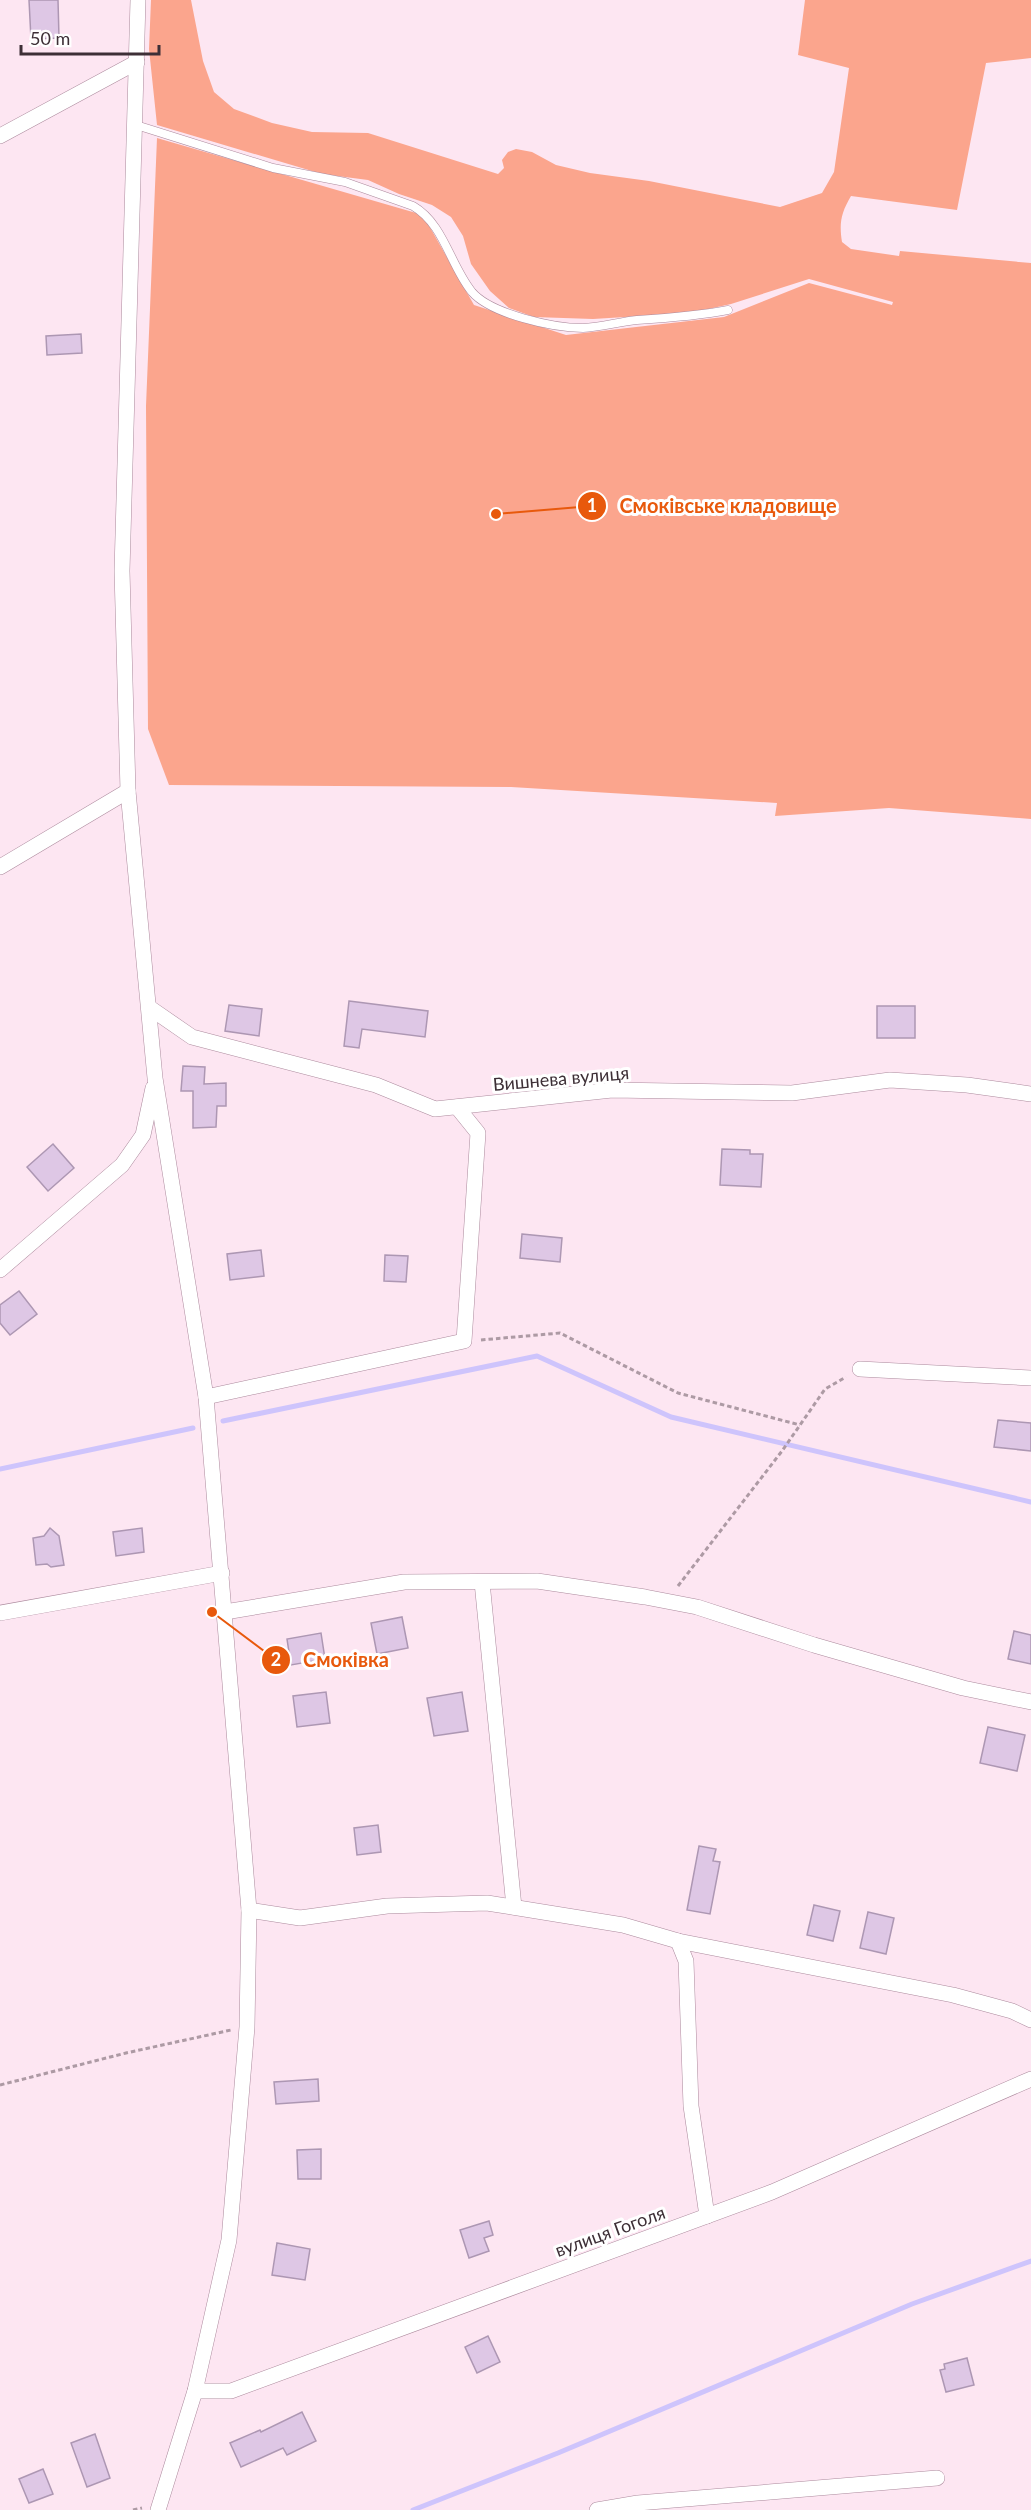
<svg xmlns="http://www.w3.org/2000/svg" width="1031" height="2510" font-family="Lato,sans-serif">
	<rect width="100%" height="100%" fill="#fde6f2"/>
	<!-- green -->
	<path fill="#fba58d" d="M 151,0 L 191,0 L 203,61 L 214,92 L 234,109 L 272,123 L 312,132 L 368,133 L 498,174 L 504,168 L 502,160 L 508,152 L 516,149 L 532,152 L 556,165 L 590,173 L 649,181 L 780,207 L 822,193 L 834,172 L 849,68 L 798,55 L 805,0 L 1031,0 L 1031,58 L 986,63 L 957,210 L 851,196 C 841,213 839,223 842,242 L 851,249 L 899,256 L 900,251 L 1031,263 L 1031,819 L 889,808 L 775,816 L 777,803 L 511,787 L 169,785 L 148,729 L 146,406 L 157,138 L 423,215 L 474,305 L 566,335 L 724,317 L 809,283 L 892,305 L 893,302 L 809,279 L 731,304 L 690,313 L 593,319 L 534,317 L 509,308 L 490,291 L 471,264 L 463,236 L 451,217 L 432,205 L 399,194 L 368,180 L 322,174 L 157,125 L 149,49 Z"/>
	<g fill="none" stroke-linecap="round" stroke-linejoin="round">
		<!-- stream -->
		<g stroke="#cec4fc" stroke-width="5">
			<polyline points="223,1421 537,1356 671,1417 1031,1502"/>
			<polyline points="0,1469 193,1428"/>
			<polyline points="413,2510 558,2453 912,2304 1031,2261"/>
		</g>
	</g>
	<!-- building -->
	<g fill="#dec7e5" stroke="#ad97b3" stroke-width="1.5">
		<polygon points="29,0 58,0 59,38 31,39"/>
		<polygon points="81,334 82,353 47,355 46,336"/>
		<polygon points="349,1001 428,1011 425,1037 362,1029 359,1048 344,1046"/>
		<polygon points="229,1005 262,1009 259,1036 225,1031"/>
		<rect x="877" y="1006" width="38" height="32"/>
		<polygon points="183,1066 205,1067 204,1084 226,1083 226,1106 217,1106 216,1127 193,1128 193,1091 181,1091"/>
		<polygon points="53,1144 74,1168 48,1191 27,1167"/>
		<polygon points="722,1149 750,1150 750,1154 763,1154 761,1187 720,1185"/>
		<polygon points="522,1234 562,1238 560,1262 520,1258"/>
		<polygon points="261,1250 264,1276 230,1280 227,1254"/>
		<polygon points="385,1255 408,1256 406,1282 384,1281"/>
		<polygon points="19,1291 37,1314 10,1335 0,1323 0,1305"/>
		<polygon points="998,1420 1031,1423 1031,1451 994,1447"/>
		<polygon points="50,1528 59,1536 64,1565 51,1567 47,1564 36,1565 33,1538 44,1536"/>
		<polygon points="142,1528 144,1552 116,1556 113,1532"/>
		<polygon points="402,1617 408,1648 377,1654 371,1623"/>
		<polygon points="1014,1631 1031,1635 1031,1664 1008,1659"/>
		<polygon points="321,1633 325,1659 291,1665 287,1639"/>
		<polygon points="326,1692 330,1723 297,1727 293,1696"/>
		<polygon points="462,1692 468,1731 434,1736 427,1698"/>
		<polygon points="988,1727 1025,1735 1017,1771 980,1763"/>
		<polygon points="378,1825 381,1852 357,1855 354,1828"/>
		<polygon points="699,1846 716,1849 713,1861 720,1862 710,1914 687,1910"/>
		<polygon points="814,1905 840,1911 833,1941 807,1935"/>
		<polygon points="868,1912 894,1918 886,1954 860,1948"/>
		<polygon points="318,2079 319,2101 276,2104 274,2082"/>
		<polygon points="321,2149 321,2179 298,2179 297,2150"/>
		<polygon points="489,2221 493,2235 484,2238 489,2251 469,2258 460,2230"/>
		<polygon points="277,2243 310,2249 305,2280 272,2275"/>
		<polygon points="488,2336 500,2362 477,2373 465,2347"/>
		<polygon points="967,2358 974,2385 946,2392 940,2370 945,2369 944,2364"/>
		<polygon points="302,2412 316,2441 287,2455 283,2448 241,2467 230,2443 260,2430 261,2432"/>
		<polygon points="95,2434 110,2478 87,2487 71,2443"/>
		<polygon points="43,2469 53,2494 29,2503 19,2479"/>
	</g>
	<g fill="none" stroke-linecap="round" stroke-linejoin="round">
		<defs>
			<path id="lane" d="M 136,125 L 273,168 L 345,182 L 413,206 C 444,224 450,265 472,292 C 491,314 553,328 583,328 C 601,327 619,322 637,320 C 668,318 697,316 728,310"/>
			<g id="street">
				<polyline points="138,0 122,571 128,791 155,1078 206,1397 249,1910 247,2027 229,2240 195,2391 158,2510"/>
				<polyline points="0,136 137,62"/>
				<polyline points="0,867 128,791"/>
				<polyline points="150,1008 192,1037 376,1085 435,1109 612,1090 792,1093 890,1080 967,1085 1031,1094"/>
				<polyline points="0,1270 122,1165 143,1135 153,1088"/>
				<polyline points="860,1369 1031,1378"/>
				<polyline points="206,1397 464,1341 478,1133 457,1107"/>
				<polyline points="482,1582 514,1907"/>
				<polyline points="225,1612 404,1582 537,1581 645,1597 697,1607 814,1645 963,1688 1031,1702"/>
				<polyline points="0,1613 222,1573"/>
				<polyline points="249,1910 300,1918 387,1906 487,1903 623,1925 678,1941 953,1995 1012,2011 1031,2020"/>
				<polyline points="678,1941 686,1961 691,2106 707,2216"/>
				<polyline points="195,2391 231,2391 772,2192 1031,2079"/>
				<polyline points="597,2510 638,2503 937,2478"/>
			</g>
		</defs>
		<!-- lane casing -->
		<use href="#lane" stroke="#ac8a9d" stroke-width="9"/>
		<!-- street casing -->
		<use href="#street" stroke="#ac8a9d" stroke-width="16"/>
		<!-- path -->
		<g stroke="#ad9aa4" stroke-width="3" stroke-dasharray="4.5 3" stroke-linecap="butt">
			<polyline points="481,1340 560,1333 678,1393 800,1425"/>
			<polyline points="678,1586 782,1451 825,1389 846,1377"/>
			<polyline points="0,2085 126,2053 231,2030"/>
			<polyline points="133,2510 142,2508"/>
		</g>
		<!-- lane -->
		<use href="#lane" stroke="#fff" stroke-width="8"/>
		<!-- street -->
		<use href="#street" stroke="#fff" stroke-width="15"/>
	</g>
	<g text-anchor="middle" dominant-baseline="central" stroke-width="6" stroke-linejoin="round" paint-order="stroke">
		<!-- street labels -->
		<g font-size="18" fill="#3d2f36" stroke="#fff">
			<text transform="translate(561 1078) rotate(-5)">Вишнева вулиця</text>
			<text transform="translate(610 2231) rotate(-20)">вулиця Гоголя</text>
		</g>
	</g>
	<!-- callouts -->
	<path fill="none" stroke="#e8590c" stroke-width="2" d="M496 514L592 506M212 1612L276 1660"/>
	<g fill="#e8590c" stroke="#fff" stroke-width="2">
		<circle cx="496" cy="514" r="6"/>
		<circle cx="212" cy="1612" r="6"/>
		<circle cx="592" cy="506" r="15"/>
		<circle cx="276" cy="1660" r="15"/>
	</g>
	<g font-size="18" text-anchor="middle" font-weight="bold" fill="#fff">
		<text x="592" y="512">1</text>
		<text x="276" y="1666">2</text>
	</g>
	<g font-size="20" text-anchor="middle" font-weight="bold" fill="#e8590c" stroke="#fff" stroke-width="6" stroke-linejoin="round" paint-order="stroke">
		<text x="728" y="513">Смоківське кладовище</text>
		<text x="346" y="1667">Смоківка</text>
	</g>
	<!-- scale -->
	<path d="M21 45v9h138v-9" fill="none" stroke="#3d2f36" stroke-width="3"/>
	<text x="30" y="45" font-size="18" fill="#3d2f36" stroke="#ffffff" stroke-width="4.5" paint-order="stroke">50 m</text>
</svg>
